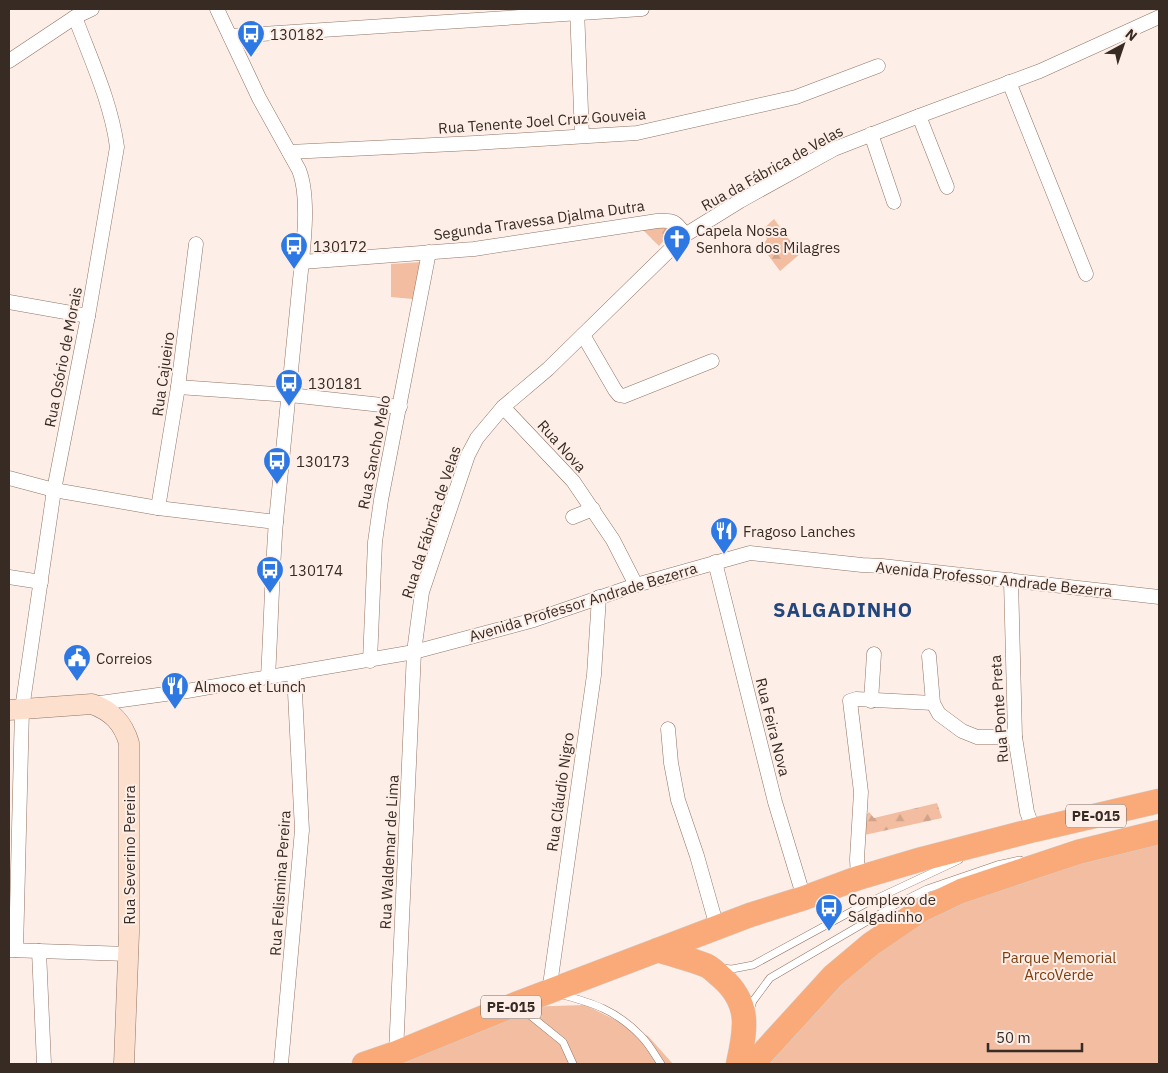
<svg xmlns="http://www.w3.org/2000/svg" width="1168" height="1073" font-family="'IBM Plex Sans',sans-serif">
	<defs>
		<pattern id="forest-firs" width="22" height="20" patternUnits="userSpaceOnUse" patternTransform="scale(1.25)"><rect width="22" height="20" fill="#f2bda0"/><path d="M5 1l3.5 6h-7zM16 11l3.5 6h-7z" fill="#d0a38a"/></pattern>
	</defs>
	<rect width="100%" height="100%" fill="#fdefe8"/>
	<!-- forest -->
	<g fill="url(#forest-firs)">
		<polygon points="774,219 800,254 780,271 762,247 767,239 761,231"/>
		<polygon points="657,223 671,232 659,246 642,229"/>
		<polygon points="937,803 942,818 860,836 863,819 869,812 874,818"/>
	</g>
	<!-- park -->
	<g fill="#f2bda0">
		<polygon points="422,262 413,299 391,297 391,264"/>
		<polygon points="1159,836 1159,1064 770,1064 805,1019 925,905"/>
		<polygon points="585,1005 648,1036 673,1064 379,1064 521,1007"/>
	</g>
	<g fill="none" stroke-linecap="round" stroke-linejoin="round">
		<defs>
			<g id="service">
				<polyline points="721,968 732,969 753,965 865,904 959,860"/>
				<path d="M 559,994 C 593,1003 616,1010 641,1036 C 649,1044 655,1055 661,1064"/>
				<polyline points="521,1008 563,1042 573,1064"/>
				<polyline points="750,1010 753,1001 770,978 895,905 927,889 997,865 1020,860"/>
			</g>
			<g id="minor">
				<path d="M 217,9 L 259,98 L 299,170 C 311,200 302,257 299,290 C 292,367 283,444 276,521 C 272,573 271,625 268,677"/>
				<polyline points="577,9 582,136"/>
				<polyline points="230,36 642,9"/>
				<polyline points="9,61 75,17 92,9"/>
				<polyline points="1009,82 1086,274"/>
				<polyline points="919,116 947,187"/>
				<polyline points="871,134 894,202"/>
				<polyline points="289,152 475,143 637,133 796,97 878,66"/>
				<path d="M 302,262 L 474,249 L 657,221 C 673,220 676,221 685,235"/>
				<polyline points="9,302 88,316"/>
				<polyline points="583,335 615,390 619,395 624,396 712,361"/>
				<polyline points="178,387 290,395 400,407"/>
				<polyline points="503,407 573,481 613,540 636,585"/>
				<polyline points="9,478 54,490 158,508 276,522"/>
				<polyline points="158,508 178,387 196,244"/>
				<polyline points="573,517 593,509"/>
				<polyline points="715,562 775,802 804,898"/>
				<polyline points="9,577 41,582"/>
				<polyline points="1011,580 1015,737 1027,812 1035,834"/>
				<polyline points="929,656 933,703 939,714 962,731 977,737 1015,737"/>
				<polyline points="370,661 375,542 381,500 429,252"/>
				<polyline points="871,701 874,654"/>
				<polyline points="93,704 187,691 414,652 534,620 636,585 750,553 862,565 882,566 1159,597"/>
				<polyline points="668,729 671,763 678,800 697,856 717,927"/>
				<polyline points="858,878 857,859 861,792 850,701 856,699 933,703"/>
				<polyline points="9,950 128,954"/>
				<path d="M 16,950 L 22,709 L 54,490 L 88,316 L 117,147 C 111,102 91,60 75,17"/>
				<polyline points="39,951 44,1064"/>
				<polyline points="549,992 594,675 599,597"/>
				<polyline points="396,1053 414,652 422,592 468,455 477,438 503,407 548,369 685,235 740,201 834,149 919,116 1040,71 1159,17"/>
				<polyline points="281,1064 302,830 294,673"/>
			</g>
			<path id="secondary" d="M 9,710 L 92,704 C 112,711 123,723 129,743 L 129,933 L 124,1064"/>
			<g id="trunk">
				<path d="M 658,950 C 673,955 690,959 705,965 C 711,967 716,973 721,977 C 751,1003 746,1029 738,1064"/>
				<polyline points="364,1064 396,1053 516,1004 750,915 804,898 858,878 922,859 1034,830 1159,801"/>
				<polyline points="755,1064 761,1055 833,976 871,944 921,910 961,891 1078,852 1159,832"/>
			</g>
		</defs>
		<!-- service casing -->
		<use href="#service" stroke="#917464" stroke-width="8"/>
		<!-- minor casing -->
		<use href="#minor" stroke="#917464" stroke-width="15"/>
		<!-- secondary casing -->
		<use href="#secondary" stroke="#917464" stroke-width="21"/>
		<!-- trunk casing -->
		<use href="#trunk" stroke="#d3d0cf" stroke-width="25"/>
		<!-- service -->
		<use href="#service" stroke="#fff" stroke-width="7"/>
		<!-- minor -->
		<use href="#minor" stroke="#fff" stroke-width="14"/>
		<!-- secondary -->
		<use href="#secondary" stroke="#fddfcd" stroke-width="20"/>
		<!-- trunk -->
		<use href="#trunk" stroke="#faaa78" stroke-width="24"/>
	</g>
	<!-- icons -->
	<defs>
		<symbol id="bus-pin" viewBox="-11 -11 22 30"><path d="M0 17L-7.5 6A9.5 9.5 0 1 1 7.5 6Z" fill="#2e78e4" stroke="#fdefe8"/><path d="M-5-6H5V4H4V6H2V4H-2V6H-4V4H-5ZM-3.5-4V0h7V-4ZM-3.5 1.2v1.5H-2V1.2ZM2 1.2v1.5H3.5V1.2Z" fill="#fff"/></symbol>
		<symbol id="church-pin" viewBox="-11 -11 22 30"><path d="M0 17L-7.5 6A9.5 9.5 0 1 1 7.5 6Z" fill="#2e78e4" stroke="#fdefe8"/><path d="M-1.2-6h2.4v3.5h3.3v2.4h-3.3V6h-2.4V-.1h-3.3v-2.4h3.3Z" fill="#fff"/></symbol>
		<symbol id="restaurant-pin" viewBox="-11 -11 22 30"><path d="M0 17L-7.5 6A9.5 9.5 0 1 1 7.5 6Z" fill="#2e78e4" stroke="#fdefe8"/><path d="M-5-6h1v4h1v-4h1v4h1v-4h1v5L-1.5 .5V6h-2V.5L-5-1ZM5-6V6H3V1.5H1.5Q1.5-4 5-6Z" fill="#fff"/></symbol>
		<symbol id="civic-pin" viewBox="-11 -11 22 30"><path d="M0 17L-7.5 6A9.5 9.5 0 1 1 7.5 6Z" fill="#2e78e4" stroke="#fdefe8"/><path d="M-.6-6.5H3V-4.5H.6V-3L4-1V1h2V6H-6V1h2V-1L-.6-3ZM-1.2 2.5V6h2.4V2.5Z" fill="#fff"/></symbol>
	</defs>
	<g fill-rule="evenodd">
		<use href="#bus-pin" x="235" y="18" width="32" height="43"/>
		<use href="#church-pin" x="661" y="223" width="32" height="43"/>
		<use href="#bus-pin" x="278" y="230" width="32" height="43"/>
		<use href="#bus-pin" x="273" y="367" width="32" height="43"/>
		<use href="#bus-pin" x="261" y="445" width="32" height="43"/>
		<use href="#restaurant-pin" x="708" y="515" width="32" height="43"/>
		<use href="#bus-pin" x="254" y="554" width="32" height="43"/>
		<use href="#civic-pin" x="61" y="642" width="32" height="43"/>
		<use href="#restaurant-pin" x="159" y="670" width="32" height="43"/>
		<use href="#bus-pin" x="813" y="892" width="32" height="43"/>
	</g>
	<g text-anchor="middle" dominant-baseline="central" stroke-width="4" stroke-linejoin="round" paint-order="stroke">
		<!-- shield labels -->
		<g fill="#fdefe8" stroke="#72665f" stroke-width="1">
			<rect x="1066" y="804.5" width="60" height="23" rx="4"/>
			<rect x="481" y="995.5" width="60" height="23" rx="4"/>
		</g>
		<g font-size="14" font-weight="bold" fill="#372b24">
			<text x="1096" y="816">PE-015</text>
			<text x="511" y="1007">PE-015</text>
		</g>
		<!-- poi labels -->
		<g font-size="15" fill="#372b24" stroke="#fdefe8" text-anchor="start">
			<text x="270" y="34">130182</text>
			<text x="696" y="230">Capela Nossa<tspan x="696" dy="17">Senhora dos Milagres</tspan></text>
			<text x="313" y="246">130172</text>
			<text x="308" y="383">130181</text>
			<text x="296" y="461">130173</text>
			<text x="743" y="531">Fragoso Lanches</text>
			<text x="289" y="570">130174</text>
			<text x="96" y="658">Correios</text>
			<text x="194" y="686">Almoco et Lunch</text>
			<text x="848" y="899">Complexo de<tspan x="848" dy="17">Salgadinho</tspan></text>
		</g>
		<!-- street labels -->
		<g font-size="15" fill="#372b24" stroke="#fdefe8">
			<text transform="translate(542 121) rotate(-4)">Rua Tenente Joel Cruz Gouveia</text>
			<text transform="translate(772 168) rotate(-29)">Rua da Fábrica de Velas</text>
			<text transform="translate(539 220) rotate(-8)">Segunda Travessa Djalma Dutra</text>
			<text transform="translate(63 357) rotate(-79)">Rua Osório de Morais</text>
			<text transform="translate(163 374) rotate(-82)">Rua Cajueiro</text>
			<text transform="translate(562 446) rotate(48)">Rua Nova</text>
			<text transform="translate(374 452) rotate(-79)">Rua Sancho Melo</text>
			<text transform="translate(431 522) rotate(-72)">Rua da Fábrica de Velas</text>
			<text transform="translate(994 579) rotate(6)">Avenida Professor Andrade Bezerra</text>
			<text transform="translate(583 602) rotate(-17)">Avenida Professor Andrade Bezerra</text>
			<text transform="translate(999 709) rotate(-94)">Rua Ponte Preta</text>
			<text transform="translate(773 727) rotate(76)">Rua Feira Nova</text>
			<text transform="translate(560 792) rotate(-82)">Rua Cláudio Nigro</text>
			<text transform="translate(389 852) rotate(-87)">Rua Waldemar de Lima</text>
			<text transform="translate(129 855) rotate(-90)">Rua Severino Pereira</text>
			<text transform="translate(280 883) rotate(-86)">Rua Felismina Pereira</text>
		</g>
		<!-- park labels -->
		<g font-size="15" fill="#7f3d0c" stroke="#fdefe8">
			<text x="1059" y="957">Parque Memorial<tspan x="1059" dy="17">ArcoVerde</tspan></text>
		</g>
		<!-- district labels -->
		<g font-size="20" font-weight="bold" letter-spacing="1" fill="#23467c" stroke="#fdefe8">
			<text x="843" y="609">SALGADINHO</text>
		</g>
	</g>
	<!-- border -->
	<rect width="1168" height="1073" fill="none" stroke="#372b24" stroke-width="20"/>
	<!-- north arrow -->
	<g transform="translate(1123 45) rotate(40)" stroke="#fdefe8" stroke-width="4" paint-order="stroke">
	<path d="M0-4L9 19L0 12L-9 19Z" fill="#372b24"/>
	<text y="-8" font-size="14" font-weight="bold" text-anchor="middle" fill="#372b24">N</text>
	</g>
	<!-- scale -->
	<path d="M988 1043v8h94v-8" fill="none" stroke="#372b24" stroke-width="2.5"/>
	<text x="996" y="1043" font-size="15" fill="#372b24" stroke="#fdefe8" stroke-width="4" paint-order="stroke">50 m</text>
</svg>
